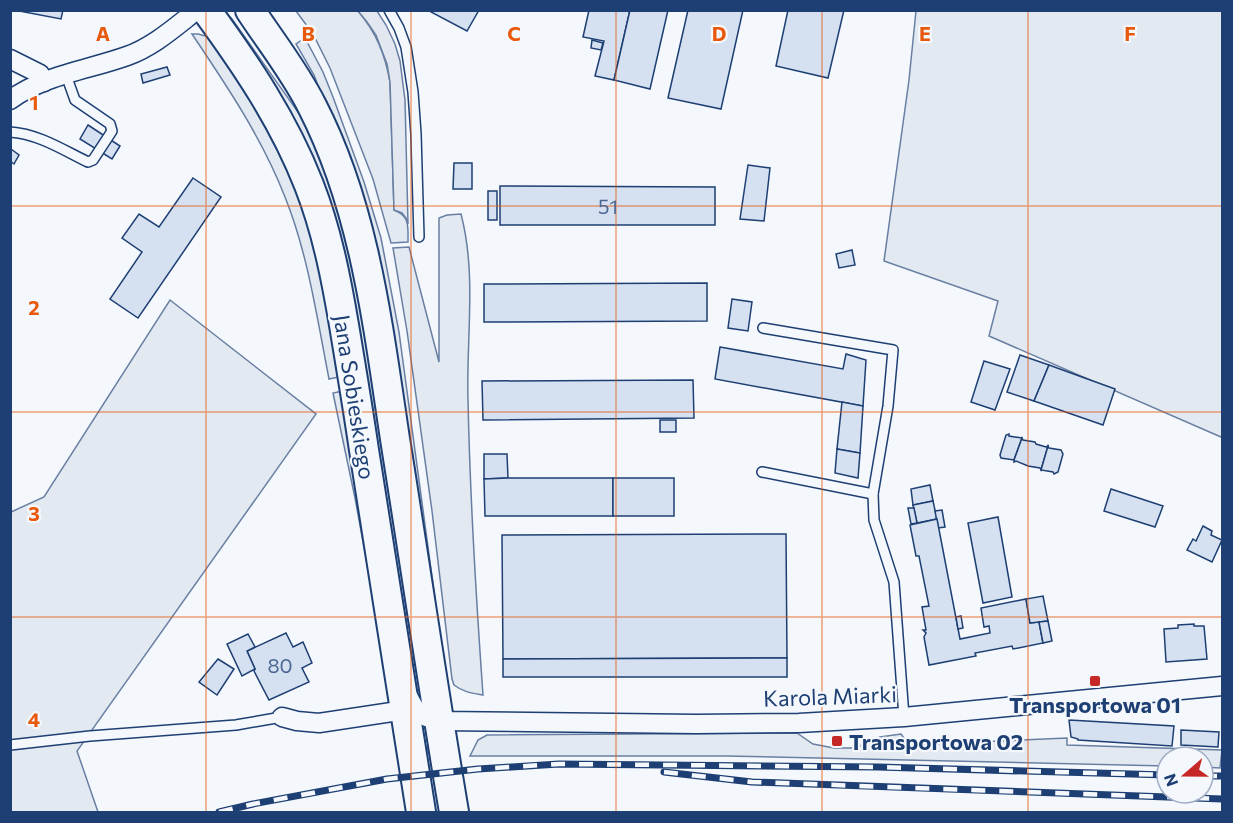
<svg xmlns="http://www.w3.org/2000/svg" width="1233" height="823" font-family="Commissioner,sans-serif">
	<rect width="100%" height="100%" fill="#f4f7fb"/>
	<!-- green -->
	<g fill="#e3e9f0" stroke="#687fa3" stroke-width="1.5">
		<path d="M 296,11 L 358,11 C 376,32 385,54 390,82 L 394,210 C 410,216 408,226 408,242 L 391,243 L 373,179 L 330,68 L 313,34 Z"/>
		<polygon points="916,11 1222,11 1222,435 1221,437 989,336 998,301 884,261 909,80"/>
		<polygon points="225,12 232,19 310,129 352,245 421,664 409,666 354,321 224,13"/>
		<path d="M 192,34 L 198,34 L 209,37 L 228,58 L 293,172 L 319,251 L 339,377 L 329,379 C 317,318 308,254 285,197 C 262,138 227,86 192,34 Z"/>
		<polygon points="305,38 323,72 333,97 364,182 381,238 399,332 435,599 431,600 324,101 314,75 296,44"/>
		<path d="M 461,214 C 477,275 466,339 468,400 C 470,499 476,597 483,695 C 471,693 463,692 454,685 L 452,679 L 432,511 L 407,331 L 393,248 L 409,247 L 439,362 L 439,218 L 447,215 Z"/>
		<polygon points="170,300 316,414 77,751 98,812 11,812 11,512 44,497"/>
		<polygon points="343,391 375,607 355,498 333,393"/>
		<polygon points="797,733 813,744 834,748 855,748 880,737 901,734 909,745 1067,738 1067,745 1222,750 1220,768 1203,767 1203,757 1167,757 1167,766 726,756 470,756 478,740 487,735"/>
		<polygon points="430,743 443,812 432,812 425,756"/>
	</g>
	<!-- parking -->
	<polygon fill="#e3e8f0" stroke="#687fa3" stroke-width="1.5" points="358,11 377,11 386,25 395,44 400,61 405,100 408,224 406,218 402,213 394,210 390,82 387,64 376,35 367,22"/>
	<!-- building -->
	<g fill="#d5e0f0" stroke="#1d3f73" stroke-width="1.5">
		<polygon points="14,10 63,10 61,19"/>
		<polygon points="432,10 479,10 467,31 431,12"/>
		<polygon points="589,10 630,10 614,80 595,76 604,41 583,37"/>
		<polygon points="630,10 668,10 650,89 614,80"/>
		<polygon points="688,10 743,10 721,109 668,98"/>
		<polygon points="788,10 844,10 828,78 776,66"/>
		<polygon points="592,40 603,43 601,50 591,48"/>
		<polygon points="167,67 170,75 143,83 141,74"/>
		<polygon points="88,125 120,146 112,159 80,139"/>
		<polygon points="11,149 19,155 14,164 10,161"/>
		<polygon points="454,163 472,163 472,189 453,189"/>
		<polygon points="748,165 770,168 764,221 740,219"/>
		<polygon points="193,178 221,197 138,318 110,299 142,252 122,238 139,214 159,227"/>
		<polygon points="500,186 715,187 715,225 500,225"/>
		<rect x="488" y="191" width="9" height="29"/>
		<polygon points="852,250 855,265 839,268 836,254"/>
		<polygon points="707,283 707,321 484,322 484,284"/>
		<polygon points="732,299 752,302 748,331 728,328"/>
		<polygon points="720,347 843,369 846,354 866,360 863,406 715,379"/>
		<polygon points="1020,355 1049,365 1034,401 1007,392"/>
		<polygon points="984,361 1010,369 995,410 971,402"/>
		<polygon points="1049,365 1115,389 1103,425 1034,401"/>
		<polygon points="693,380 694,418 483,420 482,381"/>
		<polygon points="842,402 863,406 860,453 837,449"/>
		<rect x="660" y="420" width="16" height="12"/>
		<polygon points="1009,434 1009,436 1022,438 1014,460 1001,458 1000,455 1006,435"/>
		<polygon points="1022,438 1023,440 1035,442 1036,444 1046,447 1048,446 1041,470 1040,468 1028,466 1016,461 1014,462 1014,460"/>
		<polygon points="1048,446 1049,448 1061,450 1063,454 1058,472 1054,474 1053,472 1041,470"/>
		<polygon points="837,449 860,453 858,478 835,473"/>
		<polygon points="484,454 507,454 508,478 484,479"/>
		<polygon points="508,478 613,478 613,516 485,516 484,479"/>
		<rect x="613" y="478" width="61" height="38"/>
		<polygon points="930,485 933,501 913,505 911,489"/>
		<polygon points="1111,489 1163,506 1155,527 1104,511"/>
		<polygon points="933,501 937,519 917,523 913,505"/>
		<polygon points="908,508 914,508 917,523 911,524"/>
		<polygon points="942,510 945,527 938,528 935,511"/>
		<polygon points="998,517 1012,597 983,603 968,523"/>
		<polygon points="937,519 960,639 990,633 989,626 984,627 981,608 1026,599 1030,623 1039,622 1043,643 1013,649 1012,646 975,653 976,656 929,665 924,637 926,633 923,630 926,630 922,607 929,606 919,556 916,556 910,525"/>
		<polygon points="1203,526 1212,531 1211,535 1222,540 1212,562 1187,550 1193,539 1196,541"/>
		<polygon points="786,534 787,658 503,659 502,535"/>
		<polygon points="1043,596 1048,621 1030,623 1026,599"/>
		<polygon points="961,616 963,628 958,629 956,617"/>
		<polygon points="1048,621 1052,641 1043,643 1039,622"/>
		<polygon points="1194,624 1194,626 1204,626 1207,659 1166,662 1164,629 1178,628 1178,625"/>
		<polygon points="286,633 293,647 303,642 312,663 302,668 309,682 269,700 254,671 255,669 247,651"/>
		<polygon points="248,634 255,647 247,651 255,669 242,676 227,644"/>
		<polygon points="787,658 787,677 503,677 503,659"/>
		<polygon points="218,659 234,669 217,695 199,682"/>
		<polygon points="1069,720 1174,726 1172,746 1078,740 1078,739 1071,737"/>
		<polygon points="1181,730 1219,732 1218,747 1181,745"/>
	</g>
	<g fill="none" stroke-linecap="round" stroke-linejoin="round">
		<defs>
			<g id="service">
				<polyline points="389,10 399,28 406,47 413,92 416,134 419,237"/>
				<path d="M 10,132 C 39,134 63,150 88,162 L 93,160 L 112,131 L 110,124 L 75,100 L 66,75"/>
				<polyline points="763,328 893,350 888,406 873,494 874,520 894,582 904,717"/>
				<polyline points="762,472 873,494"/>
				<polyline points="10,745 90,736 236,725 282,717"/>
			</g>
			<g id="minor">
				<polyline points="10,59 40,74 44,82"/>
				<path d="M 10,100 C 44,75 88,70 127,56 C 153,47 175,27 197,10"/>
				<path d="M 407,694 C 417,714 417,715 439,721 L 696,724 L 799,723 L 904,717 L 1222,686"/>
				<polyline points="282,717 297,721 319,723 405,710"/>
			</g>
			<g id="primary">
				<path d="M 206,10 C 247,66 284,121 309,185 C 327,231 336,278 344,325 C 351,367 358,409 364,450 C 383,571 402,692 421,812"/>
				<path d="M 250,10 C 271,42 295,72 312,106 C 365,209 378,326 395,439 C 415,564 433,688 454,812"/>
			</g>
		</defs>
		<!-- service casing -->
		<use href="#service" stroke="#1d3f73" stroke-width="12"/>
		<!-- minor casing -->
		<use href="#minor" stroke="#1d3f73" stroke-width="21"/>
		<!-- primary casing -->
		<use href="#primary" stroke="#1d3f73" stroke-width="32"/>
		<!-- service -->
		<use href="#service" stroke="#f4f7fb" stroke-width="9"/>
		<!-- minor -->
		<use href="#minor" stroke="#f4f7fb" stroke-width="18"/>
		<!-- primary -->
		<use href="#primary" stroke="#f4f7fb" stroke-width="28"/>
		<defs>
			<g id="rail">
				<polyline points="664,772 752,782 1222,799"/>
				<polyline points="1203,776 1222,776"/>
				<polyline points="219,812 253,804 387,779 478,769 559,764 878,767 1167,775"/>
			</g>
		</defs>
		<!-- rail casing -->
		<use href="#rail" stroke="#1d3f73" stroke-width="7"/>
		<!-- rail -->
		<use href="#rail" stroke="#f4f7fb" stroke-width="4.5" stroke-dasharray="14" stroke-linecap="butt"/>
	</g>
	<!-- grid -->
	<path fill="none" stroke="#e8590c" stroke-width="1.5" stroke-opacity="0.55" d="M 206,10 L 206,812M 411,10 L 411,812M 616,10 L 616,812M 822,10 L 822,812M 1028,10 L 1028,812M 10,206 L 1222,206M 10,412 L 1222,412M 10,617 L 1222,617"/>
	<!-- markers -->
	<g fill="#c62828" stroke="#f4f7fb" stroke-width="2">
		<rect x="1089" y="675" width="12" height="12" rx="3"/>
		<rect x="831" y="735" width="12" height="12" rx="3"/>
	</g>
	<g text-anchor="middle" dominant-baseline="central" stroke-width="4.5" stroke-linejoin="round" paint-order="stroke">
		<!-- number labels -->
		<g font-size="20" fill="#4b6792">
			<text x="608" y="206">51</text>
			<text x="280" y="665">80</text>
		</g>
		<!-- street labels -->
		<g font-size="22" fill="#1d3f73" stroke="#f4f7fb">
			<text transform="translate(355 397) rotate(81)">Jana Sobieskiego</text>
			<text transform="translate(830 696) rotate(-2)">Karola Miarki</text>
		</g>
		<!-- poi labels -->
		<g font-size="22" font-weight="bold" fill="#1d3f73" stroke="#f4f7fb">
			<text x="1095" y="704">Transportowa 01</text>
			<text x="849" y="741" text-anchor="start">Transportowa 02</text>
		</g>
	</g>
	<g font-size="20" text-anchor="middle" font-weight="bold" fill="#e8590c" stroke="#f4f7fb" stroke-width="4.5" stroke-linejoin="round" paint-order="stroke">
		<text x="103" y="41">A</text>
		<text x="308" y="41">B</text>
		<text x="514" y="41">C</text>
		<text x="719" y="41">D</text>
		<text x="925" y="41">E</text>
		<text x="1130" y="41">F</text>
		<text x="34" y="110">1</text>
		<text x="34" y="315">2</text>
		<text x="34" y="521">3</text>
		<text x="34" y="727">4</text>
	</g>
	<!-- border -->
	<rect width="1233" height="823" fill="none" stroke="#1d3f73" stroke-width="24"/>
	<!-- north arrow -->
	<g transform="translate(1185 775) rotate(250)"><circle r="28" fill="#f4f7fb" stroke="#9eadc5" stroke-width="1.5"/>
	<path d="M0-4.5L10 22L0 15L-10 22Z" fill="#c62828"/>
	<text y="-9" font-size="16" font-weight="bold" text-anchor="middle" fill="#1d3f73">N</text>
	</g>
</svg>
